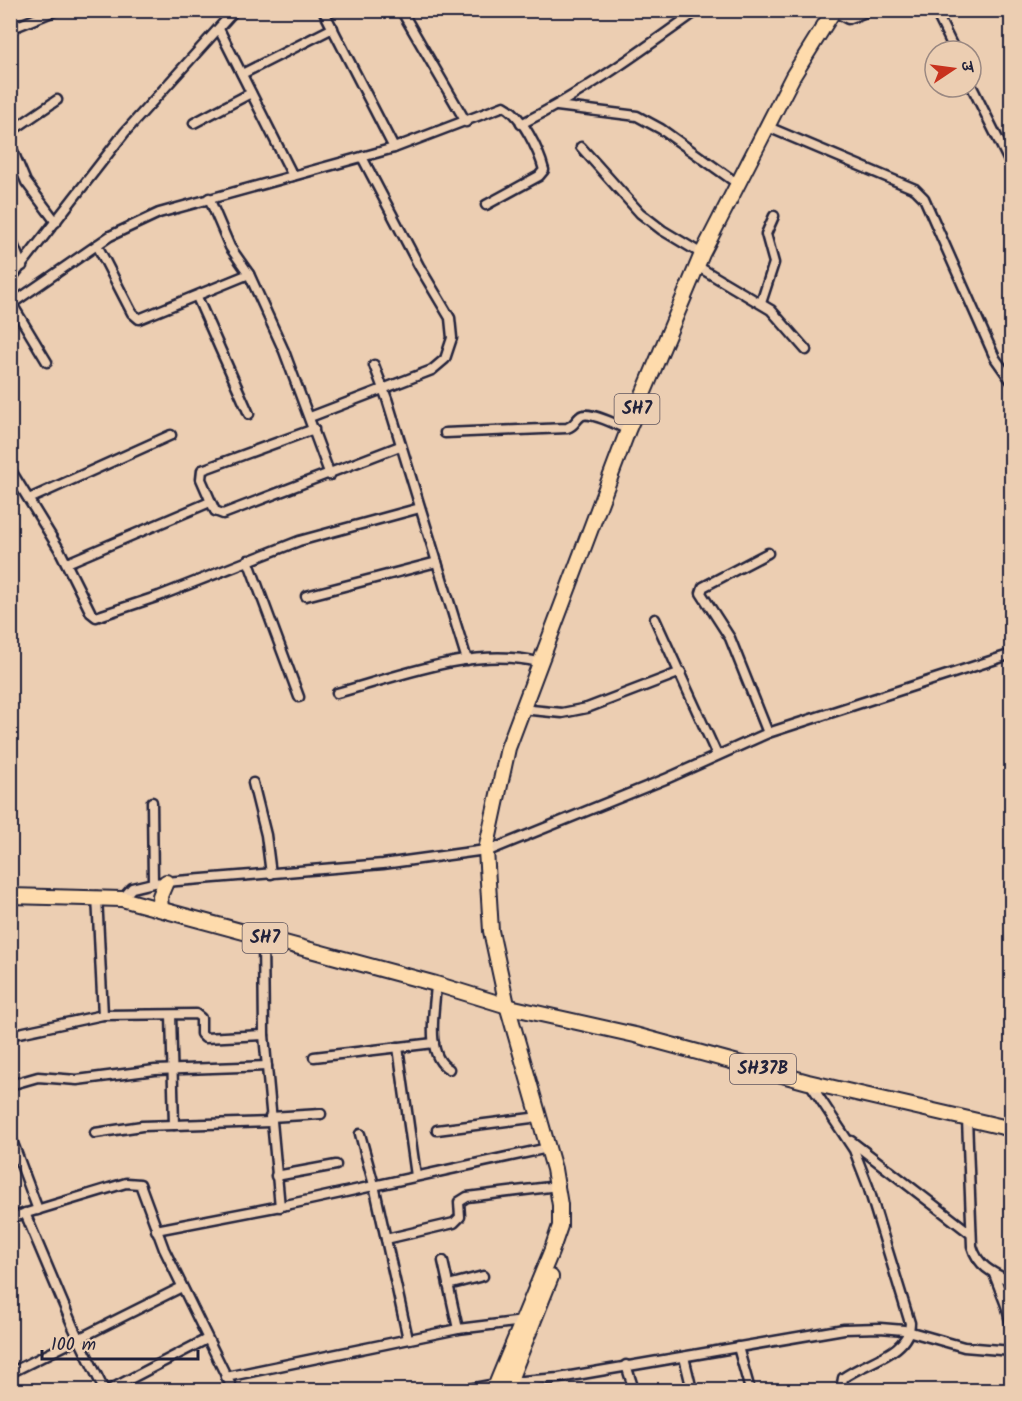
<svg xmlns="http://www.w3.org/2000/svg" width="1022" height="1401" font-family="Kalam,'Playpen Sans Deva',sans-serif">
	<rect width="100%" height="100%" fill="#ecceb2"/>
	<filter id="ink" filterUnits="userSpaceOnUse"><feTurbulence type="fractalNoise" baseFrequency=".0167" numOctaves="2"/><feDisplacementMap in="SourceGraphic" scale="12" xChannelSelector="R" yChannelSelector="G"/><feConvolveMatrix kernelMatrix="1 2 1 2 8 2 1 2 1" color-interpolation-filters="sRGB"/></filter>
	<g filter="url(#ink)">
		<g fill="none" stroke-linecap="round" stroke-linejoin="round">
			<defs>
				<g id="minor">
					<polyline points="323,10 394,148"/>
					<polyline points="401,10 466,122"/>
					<polyline points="935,10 955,51"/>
					<polyline points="833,11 848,19 871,10"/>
					<polyline points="10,29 57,10"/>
					<polyline points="219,29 293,176"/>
					<polyline points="242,74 333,28"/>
					<polyline points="971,85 1012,167"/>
					<polyline points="557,106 637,116 661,129 738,184"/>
					<polyline points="194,123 251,93"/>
					<path d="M 521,124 C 585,92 641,51 698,10"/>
					<polyline points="768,127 915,189 924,198 995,358 1012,382"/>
					<polyline points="10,132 57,100"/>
					<polyline points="10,144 26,182 56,222"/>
					<polyline points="581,147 640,213 662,230 702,254"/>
					<polyline points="209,198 230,247 249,274 284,351 330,475"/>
					<polyline points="10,237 22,266"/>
					<polyline points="97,245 132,313 139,319 249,274"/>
					<polyline points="697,266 771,310 806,350"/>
					<polyline points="10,280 125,132 235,10"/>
					<polyline points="197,297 249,414"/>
					<polyline points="761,303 774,263 766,234 774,216"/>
					<polyline points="12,304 47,362"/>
					<path d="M 10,305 L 110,236 L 159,213 L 394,148 L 504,106 C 522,115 539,151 544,170 L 539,176 L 486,205"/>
					<polyline points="374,365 387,399 467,660"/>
					<polyline points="310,417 432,370 445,359 452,338 450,318 419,266 362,157"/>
					<polyline points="314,429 202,470 201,479 215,511 223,514 400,446"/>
					<path d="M 445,433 L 567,428 C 575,426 575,420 581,416 C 588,410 620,426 628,430"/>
					<polyline points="10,469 59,549 91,613 96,617 159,596 299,541 420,508"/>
					<polyline points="29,499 171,435"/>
					<polyline points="248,560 299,697"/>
					<polyline points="67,563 210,502"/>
					<polyline points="306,596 437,562"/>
					<polyline points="655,619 717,755"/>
					<path d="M 337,693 C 400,676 473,646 538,662"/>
					<polyline points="521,709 562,713 587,708 681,672"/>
					<polyline points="768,733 730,638 701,593 703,587 768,553"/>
					<polyline points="253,783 266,835 271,874"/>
					<polyline points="152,802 153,883"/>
					<polyline points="97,896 103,1015"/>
					<polyline points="122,899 132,888 153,883 383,864 493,849 668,778 768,733 1012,654"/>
					<polyline points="263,937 264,1035 280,1207"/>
					<path d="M 436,984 C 435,1009 424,1055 449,1069"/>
					<polyline points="171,1015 174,1125"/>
					<polyline points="10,1035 103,1015 196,1014 201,1018 201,1034 205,1038 264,1035"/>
					<polyline points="398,1047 416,1176"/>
					<polyline points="314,1057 434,1043"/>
					<path d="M 809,1082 L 854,1150 L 868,1186 L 910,1323 C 909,1355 865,1361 843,1378 L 841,1390"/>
					<polyline points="10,1085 38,1077 77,1080 155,1070 267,1066"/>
					<polyline points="270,1117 321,1114"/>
					<path d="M 967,1119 L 972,1246 C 978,1267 993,1273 1012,1282"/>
					<polyline points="437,1130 539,1117"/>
					<polyline points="95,1133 142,1126 271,1122"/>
					<polyline points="360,1134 374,1185 408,1339"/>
					<polyline points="10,1135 38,1210"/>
					<polyline points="851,1141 970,1233"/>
					<polyline points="276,1176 336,1165"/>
					<polyline points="25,1213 74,1329 104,1390"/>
					<polyline points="10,1218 126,1183 140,1184 164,1249 233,1390"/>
					<polyline points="156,1230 286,1205 548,1148"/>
					<polyline points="386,1239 454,1223 460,1217 459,1202 467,1197 558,1186"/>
					<polyline points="443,1261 458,1329"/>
					<polyline points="994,1274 1007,1308 1012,1331"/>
					<polyline points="448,1285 483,1276"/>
					<polyline points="738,1347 750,1390"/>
					<polyline points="684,1357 692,1390"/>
					<polyline points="626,1365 634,1390"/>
					<polyline points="10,1373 182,1287"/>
					<polyline points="226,1377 458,1329 523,1321"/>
					<polyline points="510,1382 559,1378 844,1329 880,1328 904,1330 964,1347 1012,1351"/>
					<polyline points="109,1390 207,1339"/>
					<polyline points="463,1390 496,1384"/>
					<polyline points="1010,1390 1012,1359"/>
				</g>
				<g id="primary">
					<polyline points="10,896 122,899 436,984 514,1008 635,1035 808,1082 1012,1129"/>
					<polyline points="161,909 160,896 166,882"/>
					<polyline points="494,1390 551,1252 560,1226 560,1205 554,1169 507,1005 491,931 486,850 508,748 628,430 702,254 793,76 834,10"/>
					<polyline points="506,1390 551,1277"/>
				</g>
			</defs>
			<!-- minor casing -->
			<use href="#minor" stroke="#22223b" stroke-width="13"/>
			<!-- primary casing -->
			<use href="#primary" stroke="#22223b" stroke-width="18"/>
			<!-- minor -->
			<use href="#minor" stroke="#ecceb2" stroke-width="8"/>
			<!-- primary -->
			<use href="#primary" stroke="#fedbac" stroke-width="14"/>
		</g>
	</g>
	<g text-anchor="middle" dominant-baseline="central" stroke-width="5" stroke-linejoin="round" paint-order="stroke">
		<!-- shield labels -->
		<g fill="#ecceb2" stroke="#5f565f" stroke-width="1.5">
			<rect x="614.5" y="394" width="45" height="30" rx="4.5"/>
			<rect x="242.5" y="923" width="45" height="30" rx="4.5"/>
			<rect x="730" y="1054" width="66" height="30" rx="4.5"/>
		</g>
		<g font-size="18" font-weight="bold" fill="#22223b">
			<text x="637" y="409">SH7</text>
			<text x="265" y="938">SH7</text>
			<text x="763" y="1069">SH37B</text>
		</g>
	</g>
	<!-- margin -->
	<rect width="1022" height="1401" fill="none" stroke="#ecceb2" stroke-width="36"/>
	<rect x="18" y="18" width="986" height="1365" fill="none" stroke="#22223b" stroke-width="2" filter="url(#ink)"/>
	<!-- north arrow -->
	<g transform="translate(953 69) rotate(77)"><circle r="28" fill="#ecceb2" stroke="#9b8982" stroke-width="1.5"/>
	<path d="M0-4.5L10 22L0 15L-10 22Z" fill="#c8321e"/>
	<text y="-9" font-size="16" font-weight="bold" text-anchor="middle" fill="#22223b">उ</text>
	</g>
	<!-- scale -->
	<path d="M42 1350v9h156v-9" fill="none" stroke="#22223b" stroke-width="3"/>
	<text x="51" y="1350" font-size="18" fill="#22223b" stroke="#ecceb2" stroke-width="4.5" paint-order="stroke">100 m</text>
</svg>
